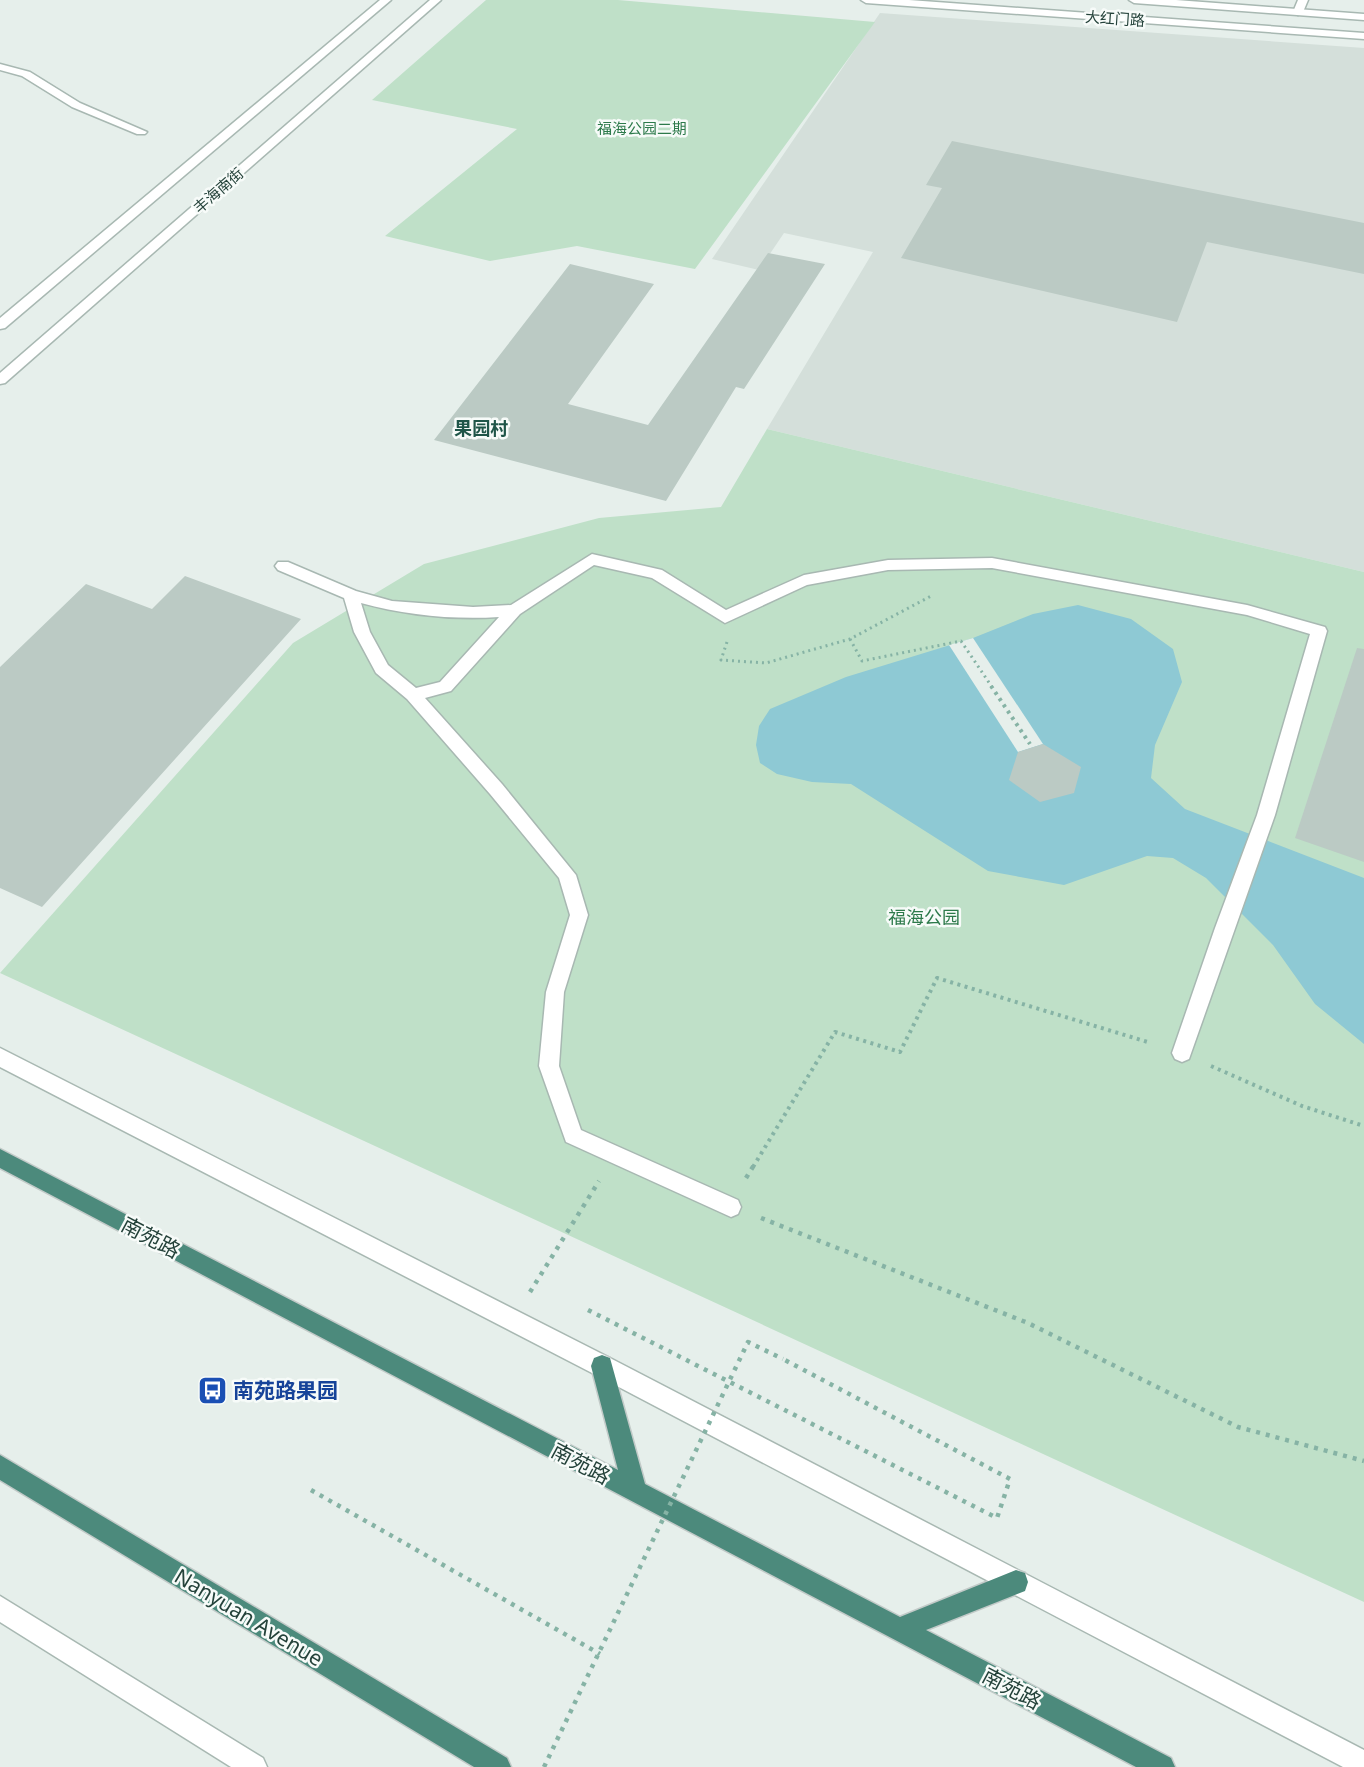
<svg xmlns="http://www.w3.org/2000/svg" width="1364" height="1767" font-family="'Noto Sans','Noto Sans SC',sans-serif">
	<rect width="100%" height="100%" fill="#e6efeb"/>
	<!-- built -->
	<polygon fill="#d4dfda" points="880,13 1364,48 1364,572 767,429 873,252 784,233 759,270 712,259"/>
	<!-- green -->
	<g fill="#bfe0c8">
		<polygon points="486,0 618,0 875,22 695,269 577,246 490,261 385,236 517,129 372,100"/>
		<polygon points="767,429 1364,572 1364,1602 0,973 293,643 424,564 599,518 721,507"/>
	</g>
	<!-- water -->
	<polygon fill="#8ec9d4" points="1078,605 1131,619 1173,649 1182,682 1155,745 1151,778 1185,809 1364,878 1364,1044 1315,1004 1273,945 1206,878 1173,858 1147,856 1064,885 988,871 851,784 812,782 777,774 760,763 756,745 759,726 770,709 846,677 973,638 1033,614"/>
	<!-- pier -->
	<polygon fill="#e6efeb" points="973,638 1043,744 1018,752 949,645"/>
	<!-- building -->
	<g fill="#bbcac4">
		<polygon points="952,141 1364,223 1364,274 1207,242 1177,322 901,258 942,188 926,185"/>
		<polygon points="768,253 825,264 744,389 736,387 666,501 434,440 570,264 654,284 568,404 648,425"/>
		<polygon points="185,576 301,619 42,907 0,888 0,667 86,584 152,609"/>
		<polygon points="1357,648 1364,649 1364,862 1295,838"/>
		<polygon points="1043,744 1081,767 1074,793 1040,802 1009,780 1018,752"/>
	</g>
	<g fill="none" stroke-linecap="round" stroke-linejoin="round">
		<defs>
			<g id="minor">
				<polygon points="1298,0 1308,0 1303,12 1298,15 1293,12"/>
				<polygon points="0,64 30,72 80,103 147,132 145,134 137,134 72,107 22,76 0,70"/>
				<path d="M 592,554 L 662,570 L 726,610 L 804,575 L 888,560 L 992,558 L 1247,605 L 1325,627 L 1327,631 L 1275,815 L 1189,1059 L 1182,1062 L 1175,1059 L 1172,1053 L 1215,928 L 1257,815 L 1310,634 L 1247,615 L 992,568 L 888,570 L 807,585 L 725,623 L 652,578 L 594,565 L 520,614 L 451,691 L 425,698 L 502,784 L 576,875 L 588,915 L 564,992 L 559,1066 L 581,1130 L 738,1200 L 741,1207 L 738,1214 L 731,1217 L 566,1142 L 539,1066 L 546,992 L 570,915 L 559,878 L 490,794 L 407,699 L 376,673 L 354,632 L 344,598 L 278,570 L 275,566 L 278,562 L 288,562 L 356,591 L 392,601 L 473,607 L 511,605 ZM 361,603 C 405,615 453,620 499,617 L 440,682 L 416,688 L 388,665 L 370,632 Z"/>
			</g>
			<g id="tertiary">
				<polygon points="380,0 391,0 5,328 0,329 0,318"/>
				<polygon points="430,0 441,0 5,383 0,384 0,373"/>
				<polygon points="861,0 909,0 1364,33 1364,39 866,3"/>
				<polygon points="1129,0 1176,0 1364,14 1364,20 1134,3"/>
				<polygon points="0,1048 610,1358 1364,1750 1364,1767 1343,1767 594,1374 0,1067"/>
				<polygon points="0,1596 263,1758 267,1767 231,1767 0,1622"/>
			</g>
			<g id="trunk">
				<polygon points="0,1149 618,1470 591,1366 594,1358 602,1355 610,1358 645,1484 900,1617 1016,1570 1025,1573 1028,1582 1025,1591 926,1630 1171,1758 1175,1767 1136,1767 0,1168"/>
				<polygon points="0,1455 507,1758 511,1767 474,1767 0,1480"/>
			</g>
		</defs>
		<!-- minor casing -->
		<use href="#minor" stroke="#a8b8b2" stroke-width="3"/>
		<!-- tertiary casing -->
		<use href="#tertiary" stroke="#a8b8b2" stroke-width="3"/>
		<!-- trunk casing -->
		<use href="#trunk" stroke="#c2cac8" stroke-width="3"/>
		<!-- path-far2 -->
		<g stroke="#86b3a5" stroke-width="3" stroke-dasharray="2 4" stroke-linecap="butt">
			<polyline points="850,639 862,661 961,641 992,687"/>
			<polyline points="727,642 721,660 766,663 850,639 933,595"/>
		</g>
		<!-- path-far1 -->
		<g stroke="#86b3a5" stroke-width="4" stroke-dasharray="3 4.5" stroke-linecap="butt">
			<polyline points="991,686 1030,744"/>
			<polyline points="1211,1066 1302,1106 1364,1126"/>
			<polyline points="753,1167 835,1032 900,1052 937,978 1151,1043"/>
		</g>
		<!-- path -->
		<g stroke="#86b3a5" stroke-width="4.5" stroke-dasharray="4 6" stroke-linecap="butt">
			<polyline points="746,1178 754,1165"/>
			<polyline points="761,1218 1028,1323 1238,1427 1364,1461"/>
			<polyline points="530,1292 599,1181"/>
			<polyline points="588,1310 997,1518 1010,1479 783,1359"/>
			<polyline points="311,1490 600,1654"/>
		</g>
		<!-- minor -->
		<use href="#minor" fill="#fff" fill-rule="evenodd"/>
		<!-- tertiary -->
		<use href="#tertiary" fill="#fff" fill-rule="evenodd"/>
		<!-- trunk -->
		<use href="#trunk" fill="#4c8a7c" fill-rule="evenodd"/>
		<!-- path-bridge -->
		<polyline stroke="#86b3a5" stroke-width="4.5" stroke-dasharray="4 6" stroke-linecap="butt" points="544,1767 748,1342 783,1359"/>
	</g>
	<!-- icons -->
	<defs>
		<symbol id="bus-square" viewBox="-11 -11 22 22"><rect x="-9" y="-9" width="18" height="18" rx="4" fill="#1a4fb4" stroke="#f7fbf9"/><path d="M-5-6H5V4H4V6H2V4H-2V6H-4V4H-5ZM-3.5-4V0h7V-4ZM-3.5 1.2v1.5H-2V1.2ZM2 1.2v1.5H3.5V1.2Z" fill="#fff"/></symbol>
	</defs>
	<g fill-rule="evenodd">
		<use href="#bus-square" x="196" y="1374" width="33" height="33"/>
	</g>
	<g text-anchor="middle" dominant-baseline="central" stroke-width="5" stroke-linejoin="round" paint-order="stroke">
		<!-- far-street labels -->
		<g font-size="15" fill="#24423a" stroke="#f7fbf9">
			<text transform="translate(1115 18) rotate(4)">大红门路</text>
			<text transform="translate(218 190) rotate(-41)">丰海南街</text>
		</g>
		<!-- far-park labels -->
		<g font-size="15" fill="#2d7a4b" stroke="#f7fbf9">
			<text x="642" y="128">福海公园二期</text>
		</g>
		<!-- far-quarter labels -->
		<g font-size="18" font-weight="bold" fill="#1f5548" stroke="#f7fbf9">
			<text x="481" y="428">果园村</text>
		</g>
		<!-- park labels -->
		<g font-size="18" fill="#2d7a4b" stroke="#f7fbf9">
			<text x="924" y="917">福海公园</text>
		</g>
		<!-- near-street labels -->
		<g font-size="21" fill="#24423a" stroke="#f7fbf9">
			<text transform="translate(151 1237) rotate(28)">南苑路</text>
			<text transform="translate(581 1463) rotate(28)">南苑路</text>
			<text transform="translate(249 1617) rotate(31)">Nanyuan Avenue</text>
			<text transform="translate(1012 1688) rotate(28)">南苑路</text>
		</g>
		<!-- near-transit labels -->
		<g font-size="21" font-weight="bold" fill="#164399" stroke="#f7fbf9" text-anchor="start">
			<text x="233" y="1390">南苑路果园</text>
		</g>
	</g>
</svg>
